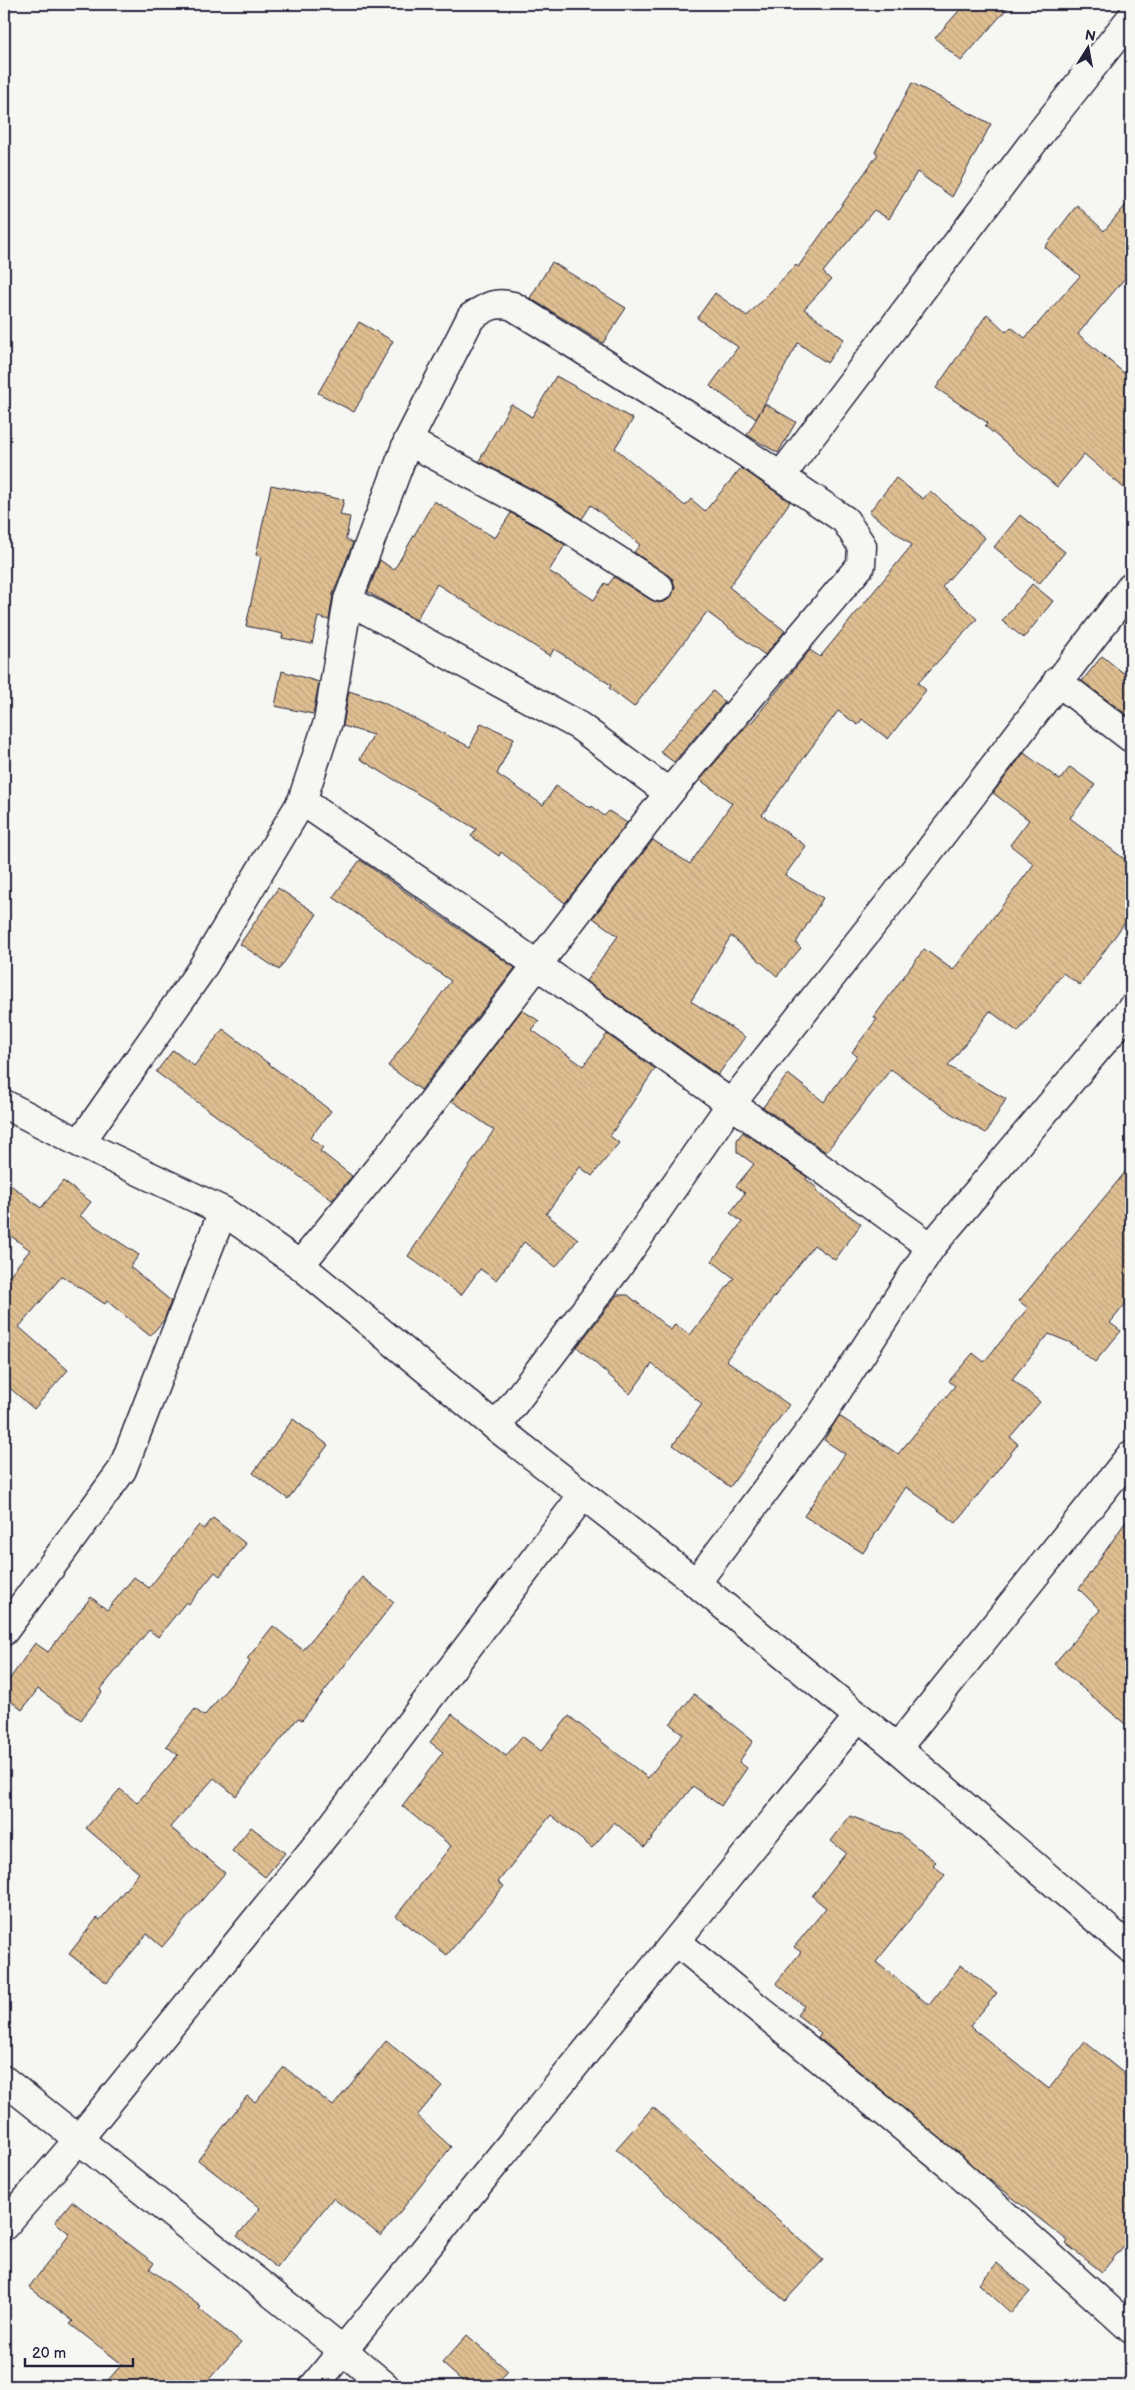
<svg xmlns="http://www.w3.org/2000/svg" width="1135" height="2390" font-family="'Balsamiq Sans',sans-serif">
	<defs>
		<pattern id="building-back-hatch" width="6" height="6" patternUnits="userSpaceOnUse" patternTransform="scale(1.25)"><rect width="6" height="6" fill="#dfbf92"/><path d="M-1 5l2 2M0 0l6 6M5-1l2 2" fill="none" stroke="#bfa47f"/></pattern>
	</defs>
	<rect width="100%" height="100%" fill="#f6f6f2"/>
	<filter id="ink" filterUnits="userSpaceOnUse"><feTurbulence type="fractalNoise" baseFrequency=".02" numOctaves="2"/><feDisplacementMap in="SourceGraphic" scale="10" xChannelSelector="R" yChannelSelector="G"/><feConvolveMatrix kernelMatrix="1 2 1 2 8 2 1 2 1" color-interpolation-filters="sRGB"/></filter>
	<g filter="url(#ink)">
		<!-- building -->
		<g fill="url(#building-back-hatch)" stroke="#22223b">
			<polygon points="965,4 1011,4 961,61 935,38"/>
			<polygon points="912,83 991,124 952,197 917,172 889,219 874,210 823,272 831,280 804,309 844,339 827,363 798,343 756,419 710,386 738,347 697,318 715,293 747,316 796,265 798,267 878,154 875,152"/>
			<polygon points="1131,199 1131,271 1078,334 1131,379 1131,494 1084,454 1057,487 985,426 988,423 936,388 987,314 1006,332 1011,327 1025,338 1080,276 1045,247 1077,205 1104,231"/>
			<polygon points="552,262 626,308 603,343 530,298"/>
			<polygon points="359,322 393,341 354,412 318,393"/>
			<polygon points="556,376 633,419 615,448 685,506 691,499 705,511 741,468 790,502 729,587 785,631 765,655 707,612 634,707 609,688 611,685 554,649 550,656 437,584 416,620 368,592 380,560 394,570 434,501 495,538 511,513 538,527 565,545 549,571 594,600 605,583 608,585 614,577 651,600 659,603 666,601 672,596 675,587 673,579 634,552 640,545 591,505 582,519 553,500 479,461 511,404 532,417"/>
			<polygon points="765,404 796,422 778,453 747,435"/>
			<polygon points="896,478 923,499 930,491 985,538 942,587 977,619 918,683 926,690 888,739 862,719 858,725 838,711 762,815 806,846 785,875 823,898 796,943 801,948 777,976 731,936 691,1001 745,1037 718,1075 586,981 618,936 593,918 653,840 690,864 732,803 700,780 750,722 751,723 810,650 820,657 912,545 869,512"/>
			<polygon points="271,485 344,500 340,515 350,517 346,539 353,543 333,594 329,620 318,617 312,644 282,638 283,634 246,626 261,556 256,555"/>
			<polygon points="1020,515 1065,552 1039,584 994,547"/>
			<polygon points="1032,584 1053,601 1024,638 1002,621"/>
			<polygon points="1102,656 1131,679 1131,718 1082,681"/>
			<polygon points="282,671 319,682 313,714 275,706"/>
			<polygon points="349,691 382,702 470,747 481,723 514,738 497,774 543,805 556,786 591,808 592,806 604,816 609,811 627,823 565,903 501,852 499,856 471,836 476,829 360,759 373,735 343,726"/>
			<polygon points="713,691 725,702 674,762 660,752"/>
			<polygon points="1024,753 1060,780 1070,767 1095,785 1070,818 1131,864 1131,914 1080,985 1063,973 1018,1032 990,1011 948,1066 1006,1099 986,1133 952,1114 891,1069 826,1152 763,1107 788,1074 824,1102 857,1056 852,1052 877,1019 874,1017 924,949 953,970 1034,864 1010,845 1029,820 993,793"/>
			<polygon points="360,860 515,968 421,1090 388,1066 451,981 333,897"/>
			<polygon points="278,888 317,914 279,970 240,944"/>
			<polygon points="522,1010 539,1021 532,1030 583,1066 607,1034 655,1069 610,1136 619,1143 592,1176 580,1167 546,1214 578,1239 556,1267 524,1242 496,1280 480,1269 461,1295 408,1256 494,1130 452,1101"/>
			<polygon points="223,1029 331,1111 310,1138 323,1147 320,1151 352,1176 332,1200 156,1072 173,1050 194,1066"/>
			<polygon points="743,1132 807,1177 806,1179 818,1189 816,1191 861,1224 835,1260 814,1245 726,1360 789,1405 730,1487 673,1445 702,1404 652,1364 630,1394 577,1347 617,1295 628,1295 671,1330 675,1324 690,1335 734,1278 712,1261 742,1222 730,1213 745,1193 736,1186 754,1164 737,1152 737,1140"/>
			<polygon points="1131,1165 1131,1297 1110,1323 1121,1331 1095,1362 1071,1343 1049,1334 1012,1379 1040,1402 1010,1437 1018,1444 956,1523 906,1487 863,1553 804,1516 845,1454 824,1440 839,1416 898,1454 955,1386 949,1381 973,1353 984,1362 1028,1308 1019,1301"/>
			<polygon points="4,1180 41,1208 63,1181 91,1202 80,1216 139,1255 130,1267 171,1301 164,1320 150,1336 107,1301 105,1304 62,1276 19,1327 68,1370 34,1409 4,1383 4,1282 30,1250 4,1231"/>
			<polygon points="293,1419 328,1445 288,1499 253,1473"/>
			<polygon points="1131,1514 1131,1729 1054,1664 1100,1610 1079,1589"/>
			<polygon points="213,1518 246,1544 220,1576 215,1572 189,1604 186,1602 158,1637 149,1630 100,1690 102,1692 81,1720 38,1689 22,1710 4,1696 4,1687 35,1643 48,1652 91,1597 107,1610 134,1577 149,1588 199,1525 204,1529"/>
			<polygon points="362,1577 394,1602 302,1720 298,1718 236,1796 214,1778 170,1827 225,1873 162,1947 147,1934 107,1983 69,1954 97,1918 100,1920 139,1873 86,1828 120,1789 137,1803 178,1755 166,1746 195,1709 204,1716 250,1662 247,1659 273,1626 303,1650"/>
			<polygon points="694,1694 753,1741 739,1762 747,1768 721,1806 693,1786 645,1847 614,1822 592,1848 551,1815 498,1882 504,1886 447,1955 396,1916 451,1846 402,1806 443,1752 430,1742 452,1714 506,1756 522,1736 541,1751 569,1716 648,1778 683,1734 670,1724"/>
			<polygon points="850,1816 901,1835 936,1862 933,1865 945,1875 876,1962 929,2005 961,1965 997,1993 970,2026 1049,2089 1085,2042 1131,2079 1131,2237 1102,2272 1066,2244 1068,2241 986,2177 818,2037 821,2033 797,2015 804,2006 776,1983 801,1952 794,1947 826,1908 812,1896 846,1853 831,1841"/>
			<polygon points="251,1827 285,1853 265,1877 232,1851"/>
			<polygon points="386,2041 442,2086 417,2116 451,2147 381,2236 333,2198 277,2268 237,2236 260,2208 198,2160 247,2096 255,2102 284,2067 333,2106"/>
			<polygon points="653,2107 823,2260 785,2301 616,2149"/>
			<polygon points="72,2201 154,2263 150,2269 201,2307 199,2309 241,2343 203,2386 103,2386 122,2364 70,2324 73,2321 29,2287 70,2234 55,2222"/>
			<polygon points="997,2263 1030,2292 1011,2313 979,2284"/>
			<polygon points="467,2335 508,2371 494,2386 468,2386 442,2363"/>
		</g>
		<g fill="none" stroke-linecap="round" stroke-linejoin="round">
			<defs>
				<g id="minor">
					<polyline points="408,441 546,514 659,587"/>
					<polyline points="781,476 1041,132 1131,18"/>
					<polyline points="348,600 579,726 669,793"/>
					<polyline points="1057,681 1131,738"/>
					<polyline points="302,801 434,891 931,1247"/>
					<polyline points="4,1104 80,1143 223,1211 300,1265 496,1427 696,1583 897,1748 1131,1949"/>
					<path d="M 80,1143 L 201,970 L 302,801 L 328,722 L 348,600 L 408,441 L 471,317 C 487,307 494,301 513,306 L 728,441 L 845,520 L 862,546 L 861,565 L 669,793 L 429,1106 L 300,1265"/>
					<polyline points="496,1427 618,1267 731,1104 891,901 1131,587"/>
					<polyline points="696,1583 821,1416 931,1247 1131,1009"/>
					<polyline points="4,1631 122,1470 223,1211"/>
					<polyline points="897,1748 1131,1455"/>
					<polyline points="677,1942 953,2168 1131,2329"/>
					<polyline points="4,2080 344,2351 385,2386"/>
					<polyline points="4,2226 78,2140 329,1830 583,1495"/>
					<polyline points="314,2386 858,1717"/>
				</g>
			</defs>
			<!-- minor casing -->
			<use href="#minor" stroke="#22223b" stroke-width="31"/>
			<!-- minor -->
			<use href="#minor" stroke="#f6f6f2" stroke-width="28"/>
		</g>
	</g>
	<!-- margin -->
	<rect width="1135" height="2390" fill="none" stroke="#f6f6f2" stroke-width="20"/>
	<rect x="10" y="10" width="1115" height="2370" fill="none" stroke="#22223b" stroke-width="2" filter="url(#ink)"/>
	<!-- north arrow -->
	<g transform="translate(1088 48) rotate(11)" stroke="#f6f6f2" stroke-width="4" paint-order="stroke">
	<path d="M0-4L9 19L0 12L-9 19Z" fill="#22223b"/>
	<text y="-8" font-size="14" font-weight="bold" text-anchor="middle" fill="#22223b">N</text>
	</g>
	<!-- scale -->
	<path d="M25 2358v8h108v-8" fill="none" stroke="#22223b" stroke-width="2.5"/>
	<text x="32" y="2358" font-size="15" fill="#22223b" stroke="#f6f6f2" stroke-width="4" paint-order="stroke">20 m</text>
</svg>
